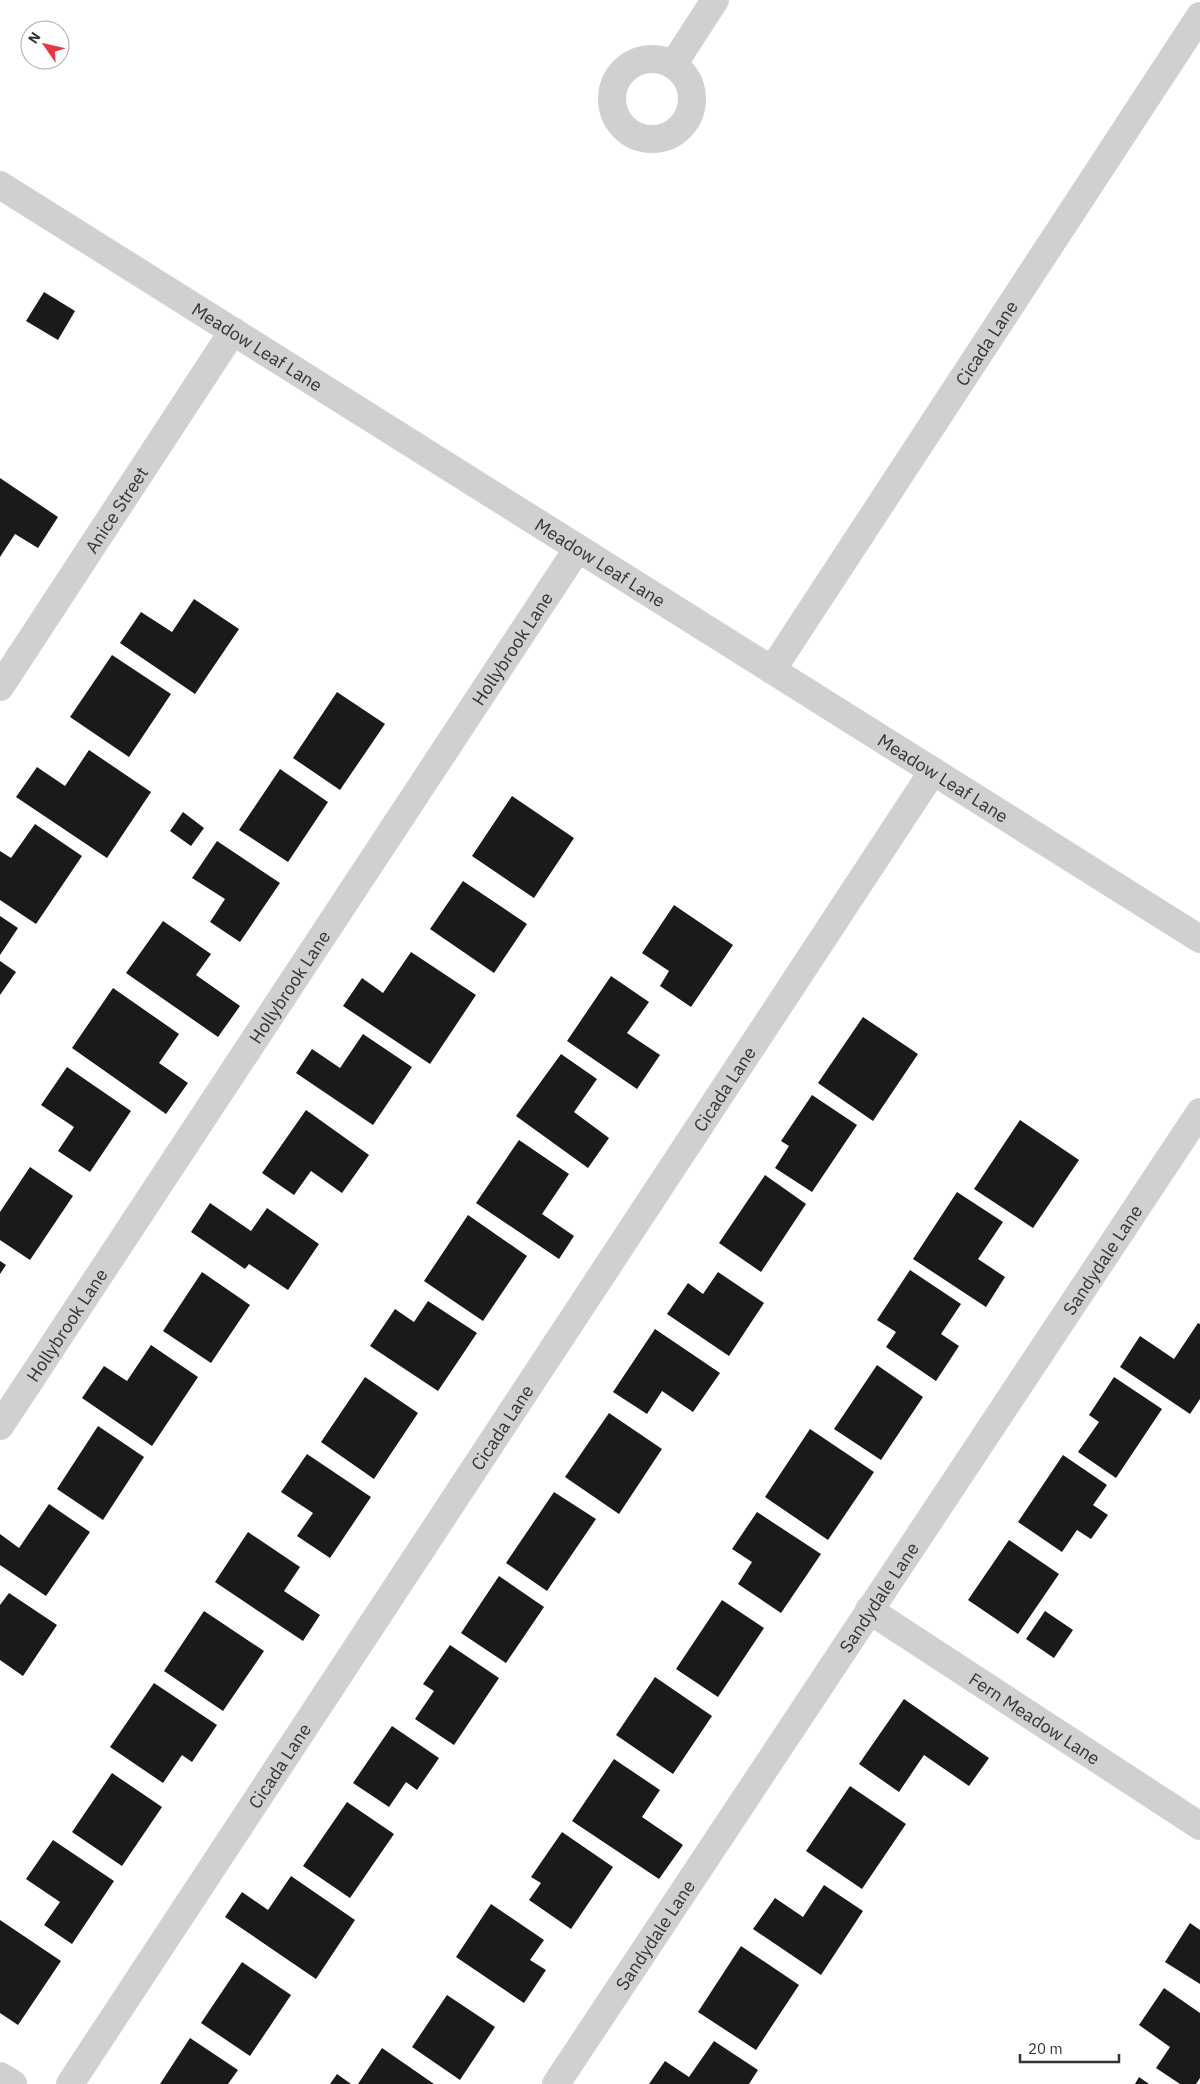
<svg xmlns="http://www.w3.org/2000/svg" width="1200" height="2084" font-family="'IBM Plex Sans',sans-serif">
	<rect width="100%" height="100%" fill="#fff"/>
	<!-- building -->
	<g fill="#1a1a1a">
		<polygon points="44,292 75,311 58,340 26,321"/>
		<polygon points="0,478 58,517 38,548 15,534 0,557"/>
		<polygon points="194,599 239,629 195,694 120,643 141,612 172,632"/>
		<polygon points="112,655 171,694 129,757 70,717"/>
		<polygon points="337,692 385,724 340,790 293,758"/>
		<polygon points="89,750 151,792 107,858 16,797 37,767 65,786"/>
		<polygon points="280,769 328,802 288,862 239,830"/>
		<polygon points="512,796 574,838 534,898 472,856"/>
		<polygon points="183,812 204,828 191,846 170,831"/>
		<polygon points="35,824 82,856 36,924 0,900 0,851 11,858"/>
		<polygon points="217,841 280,883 240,942 210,922 225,899 192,878"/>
		<polygon points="463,881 527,924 494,973 430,929"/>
		<polygon points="674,905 733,945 691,1007 660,986 669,971 642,953"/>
		<polygon points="0,916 18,928 0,955"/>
		<polygon points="163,921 211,954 196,975 240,1006 218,1037 126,973"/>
		<polygon points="411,952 476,995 430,1064 343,1006 362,978 383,993"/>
		<polygon points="0,961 16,972 0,995"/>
		<polygon points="611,976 649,1002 627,1033 660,1055 637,1089 567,1041"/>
		<polygon points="113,988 179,1034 159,1063 188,1083 166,1114 72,1048"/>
		<polygon points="863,1017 918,1054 873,1121 818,1083"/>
		<polygon points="363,1034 412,1067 373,1125 296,1073 312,1049 340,1068"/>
		<polygon points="561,1054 597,1079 574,1112 609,1138 588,1168 516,1116"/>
		<polygon points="67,1067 131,1111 90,1172 58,1151 74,1127 41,1105"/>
		<polygon points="812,1095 857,1125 812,1192 775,1168 789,1146 781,1141"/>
		<polygon points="306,1110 369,1155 342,1193 311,1171 294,1195 262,1173"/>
		<polygon points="1020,1120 1079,1160 1033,1228 974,1189"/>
		<polygon points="519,1140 569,1174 542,1214 574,1236 559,1259 476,1203"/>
		<polygon points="30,1167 73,1196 30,1260 0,1240 0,1212"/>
		<polygon points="765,1175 806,1204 761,1272 719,1243"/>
		<polygon points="957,1192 1003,1222 978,1259 1005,1277 986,1307 913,1259"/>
		<polygon points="210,1203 251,1231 267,1208 319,1244 288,1290 249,1264 245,1269 191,1232"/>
		<polygon points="468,1215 527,1256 483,1321 424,1281"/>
		<polygon points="0,1261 6,1265 0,1274"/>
		<polygon points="910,1270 961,1304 941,1334 959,1346 936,1381 886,1347 896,1332 877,1320"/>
		<polygon points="202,1272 250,1305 211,1363 163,1331"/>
		<polygon points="718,1272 764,1303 729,1356 667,1314 688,1283 703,1294"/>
		<polygon points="428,1301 477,1333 438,1391 370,1346 395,1309 414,1322"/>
		<polygon points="1198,1323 1200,1324 1200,1399 1190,1414 1120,1367 1140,1336 1174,1359"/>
		<polygon points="655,1329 720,1373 693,1412 662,1391 647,1414 613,1392"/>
		<polygon points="151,1345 198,1377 152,1446 82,1398 104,1366 127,1381"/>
		<polygon points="877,1365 923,1397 881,1460 834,1429"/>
		<polygon points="365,1377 418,1413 374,1479 321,1442"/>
		<polygon points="1114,1377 1162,1409 1116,1478 1078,1452 1099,1422 1089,1415"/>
		<polygon points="609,1413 662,1449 619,1514 565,1477"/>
		<polygon points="98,1426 144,1457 103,1520 57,1489"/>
		<polygon points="810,1429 874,1472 828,1540 765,1497"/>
		<polygon points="307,1454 371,1497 330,1558 297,1536 313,1513 281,1492"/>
		<polygon points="1063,1455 1107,1485 1093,1505 1108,1515 1091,1539 1077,1530 1062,1552 1018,1522"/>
		<polygon points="554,1492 596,1519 547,1591 506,1563"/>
		<polygon points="49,1504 90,1532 46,1596 0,1565 0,1534 19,1548"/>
		<polygon points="757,1512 821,1554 781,1613 738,1584 752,1562 732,1549"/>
		<polygon points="248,1532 300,1567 284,1591 320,1615 303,1641 215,1582"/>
		<polygon points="1009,1540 1059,1574 1018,1634 968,1600"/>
		<polygon points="499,1576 544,1607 506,1663 461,1633"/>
		<polygon points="9,1593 57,1625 23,1676 0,1660 0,1605"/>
		<polygon points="722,1600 764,1628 718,1697 676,1669"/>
		<polygon points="204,1611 264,1651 223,1711 164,1671"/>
		<polygon points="1045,1611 1073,1630 1054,1658 1026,1639"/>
		<polygon points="450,1645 499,1678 454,1745 415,1719 434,1691 423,1684"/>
		<polygon points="655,1677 712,1716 673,1774 616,1735"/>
		<polygon points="154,1683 217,1725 192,1762 182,1755 163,1783 110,1747"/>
		<polygon points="904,1699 989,1758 969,1786 924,1755 899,1792 859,1764"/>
		<polygon points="392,1726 439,1758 417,1790 406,1782 389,1807 353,1783"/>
		<polygon points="614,1759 660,1790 642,1817 683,1845 659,1879 572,1821"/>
		<polygon points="112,1773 162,1807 122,1866 72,1832"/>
		<polygon points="850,1786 906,1824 862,1889 806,1851"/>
		<polygon points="347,1802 394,1834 350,1898 303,1866"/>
		<polygon points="562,1832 613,1867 571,1929 529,1900 541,1883 531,1877"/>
		<polygon points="53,1840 114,1881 72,1944 44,1925 60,1902 26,1879"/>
		<polygon points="291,1876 355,1920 316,1979 225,1917 242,1892 268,1910"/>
		<polygon points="824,1885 863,1911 821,1975 753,1929 775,1898 803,1917"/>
		<polygon points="491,1904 544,1940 530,1960 546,1970 524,2003 456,1957"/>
		<polygon points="0,1920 61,1961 18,2025 0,2013"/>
		<polygon points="1190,1923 1200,1930 1200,1984 1165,1962"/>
		<polygon points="741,1946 799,1985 756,2050 698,2012"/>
		<polygon points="242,1962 291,1995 250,2056 201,2023"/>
		<polygon points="1164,1988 1200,2013 1200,2078 1196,2084 1180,2084 1156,2068 1170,2047 1139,2025"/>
		<polygon points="447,1995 495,2027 460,2080 412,2047"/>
		<polygon points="190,2038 238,2070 228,2084 160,2084"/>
		<polygon points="714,2041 758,2070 749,2084 649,2084 665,2061 689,2077"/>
		<polygon points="382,2048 434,2084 358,2084"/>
		<polygon points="337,2074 351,2084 330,2084"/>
		<polygon points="1139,2077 1149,2084 1135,2084"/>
	</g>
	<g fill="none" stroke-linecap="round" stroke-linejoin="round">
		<!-- street -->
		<g stroke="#d0d0d0" stroke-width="28">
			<circle cx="652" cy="99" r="40"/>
			<polyline points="673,65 715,0"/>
			<path id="s1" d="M 0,185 L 1200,939"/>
			<path id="s2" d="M 772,670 L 1200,16"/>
			<path id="s3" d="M 0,687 L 233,331"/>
			<path id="s4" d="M 0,1426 L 578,548"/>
			<path id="s5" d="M 869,1610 L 1200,1826"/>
			<polyline points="0,2076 13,2084"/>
			<path id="s6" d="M 70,2084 L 933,771"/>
			<path id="s7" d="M 556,2084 L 1200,1112"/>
		</g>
	</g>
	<g text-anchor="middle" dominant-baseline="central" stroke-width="5" stroke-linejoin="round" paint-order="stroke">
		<!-- street labels -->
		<g font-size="18" fill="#333" stroke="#fff">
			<text stroke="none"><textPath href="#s2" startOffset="391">Cicada Lane</textPath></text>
			<text stroke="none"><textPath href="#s1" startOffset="304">Meadow Leaf Lane</textPath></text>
			<text stroke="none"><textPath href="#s3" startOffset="212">Anice Street</textPath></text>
			<text stroke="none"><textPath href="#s1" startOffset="709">Meadow Leaf Lane</textPath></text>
			<text stroke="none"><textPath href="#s4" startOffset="931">Hollybrook Lane</textPath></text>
			<text stroke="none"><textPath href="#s1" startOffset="1114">Meadow Leaf Lane</textPath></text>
			<text stroke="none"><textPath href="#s4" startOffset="526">Hollybrook Lane</textPath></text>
			<text stroke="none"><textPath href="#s6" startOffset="1191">Cicada Lane</textPath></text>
			<text stroke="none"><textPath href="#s7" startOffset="989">Sandydale Lane</textPath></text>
			<text stroke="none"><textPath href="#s4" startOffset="121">Hollybrook Lane</textPath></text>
			<text stroke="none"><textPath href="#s6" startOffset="786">Cicada Lane</textPath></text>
			<text stroke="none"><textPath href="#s7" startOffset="584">Sandydale Lane</textPath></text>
			<text stroke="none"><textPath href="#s5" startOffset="198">Fern Meadow Lane</textPath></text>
			<text stroke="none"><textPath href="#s6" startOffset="381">Cicada Lane</textPath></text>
			<text stroke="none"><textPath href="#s7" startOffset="179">Sandydale Lane</textPath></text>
		</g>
	</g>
	<!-- north arrow -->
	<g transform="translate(45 45) rotate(304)"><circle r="24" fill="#ffffff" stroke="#adadad"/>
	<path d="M0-4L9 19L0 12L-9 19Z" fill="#e63946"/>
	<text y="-8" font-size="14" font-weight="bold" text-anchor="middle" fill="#333333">N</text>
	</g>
	<!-- scale -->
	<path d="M1020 2054v8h99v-8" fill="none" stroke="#333333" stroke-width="2.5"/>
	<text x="1028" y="2054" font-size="15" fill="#333333" stroke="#ffffff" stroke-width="4" paint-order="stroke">20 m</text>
</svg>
